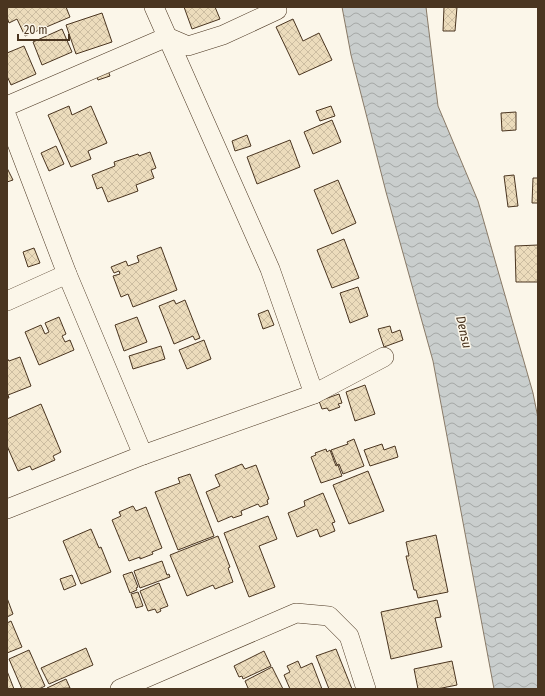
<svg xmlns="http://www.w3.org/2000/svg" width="545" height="696" font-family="'Fira Sans Condensed',sans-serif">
	<defs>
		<pattern id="water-waves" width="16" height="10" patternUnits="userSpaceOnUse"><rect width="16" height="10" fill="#c9cecd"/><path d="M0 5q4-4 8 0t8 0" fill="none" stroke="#a5a8a6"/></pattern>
		<pattern id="building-cross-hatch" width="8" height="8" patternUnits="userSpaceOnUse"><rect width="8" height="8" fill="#ecdcbc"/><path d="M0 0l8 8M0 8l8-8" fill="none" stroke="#ccbda1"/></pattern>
	</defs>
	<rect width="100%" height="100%" fill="#fbf6e9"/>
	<!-- water -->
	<polygon fill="url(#water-waves)" stroke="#887966" points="342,7 426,7 438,106 478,201 533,393 538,418 538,689 494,689 433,361 386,192 351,55"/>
	<!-- building -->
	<g fill="url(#building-cross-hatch)" stroke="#4a3520">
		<polygon points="7,7 66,7 70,17 25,36 17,19 9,23 7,17"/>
		<polygon points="184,7 215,7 220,19 192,29"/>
		<polygon points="444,7 457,7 455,31 443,31"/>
		<polygon points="102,13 112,42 76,54 66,25"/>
		<polygon points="293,19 303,41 319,33 332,60 299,75 276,27"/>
		<polygon points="62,29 72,52 42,65 33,42"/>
		<polygon points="24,46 36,74 11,85 7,76 7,53"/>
		<polygon points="106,65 110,76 98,80 94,70"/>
		<polygon points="69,106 72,115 91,106 107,143 88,151 91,159 71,167 48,115"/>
		<polygon points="331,106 335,116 320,121 316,111"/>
		<polygon points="516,112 516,130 502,131 501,113"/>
		<polygon points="332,120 341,142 313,154 304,132"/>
		<polygon points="247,135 251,146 235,151 232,141"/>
		<polygon points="290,140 300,167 257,184 247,157"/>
		<polygon points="56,146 64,164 49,171 41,153"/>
		<polygon points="150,152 156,168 151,170 154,178 136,185 138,191 108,202 102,187 97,189 92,175 115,166 114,162 138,154 139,156"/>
		<polygon points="7,168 13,180 7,182"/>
		<polygon points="514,175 518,206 508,207 504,176"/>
		<polygon points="533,178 538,178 538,203 532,203"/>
		<polygon points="338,180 356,223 332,234 314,190"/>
		<polygon points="344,239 359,278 332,288 317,250"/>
		<polygon points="538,245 538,282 516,282 515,246"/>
		<polygon points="161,247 177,290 133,307 128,294 121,297 113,276 120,274 119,271 114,273 111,267 126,261 128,266 139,262 137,256"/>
		<polygon points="34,248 40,263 28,267 23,252"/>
		<polygon points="358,287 368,316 350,323 340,293"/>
		<polygon points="174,300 176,304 185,300 200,338 195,340 193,336 174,344 159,306"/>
		<polygon points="268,310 274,325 263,329 258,314"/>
		<polygon points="59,317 66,334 62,336 65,342 70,340 74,350 39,365 25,332 41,325 45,334 49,332 45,323"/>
		<polygon points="137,317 147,342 124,351 115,325"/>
		<polygon points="390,326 392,333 400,330 403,340 384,347 378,329"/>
		<polygon points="204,340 211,359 187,369 179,350"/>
		<polygon points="161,346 165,359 133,369 129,356"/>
		<polygon points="20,357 31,386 8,395 9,398 7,398 7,358 9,361"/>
		<polygon points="365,385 375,414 355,421 346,392"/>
		<polygon points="339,394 342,403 338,404 340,407 329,411 327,408 322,409 319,401"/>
		<polygon points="41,404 61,452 53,456 55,460 32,470 30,466 18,471 7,446 7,419"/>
		<polygon points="354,439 364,466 343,474 339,464 337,465 331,450 348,444 347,442"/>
		<polygon points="382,444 384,450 395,446 398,457 370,466 364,450"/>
		<polygon points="326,449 327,452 330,450 336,466 338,465 342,476 321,483 311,457 316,455 315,453"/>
		<polygon points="242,464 245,469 256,465 269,499 267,500 268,504 260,507 258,504 241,511 242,515 233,518 232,516 218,522 206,492 220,486 215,475"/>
		<polygon points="368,471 384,511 349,524 333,485"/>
		<polygon points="190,474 214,536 178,550 155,492 180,483 178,478"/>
		<polygon points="323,493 335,522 332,523 335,531 320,537 317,529 297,537 288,513 305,506 304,501"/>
		<polygon points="133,506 136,511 146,507 162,548 152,552 153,554 140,559 140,557 129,561 112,520 121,516 119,512"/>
		<polygon points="268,516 277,539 259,546 275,587 249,597 224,533"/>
		<polygon points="91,529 99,548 101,547 111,572 81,584 63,541"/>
		<polygon points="436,535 448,592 418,598 416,590 414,590 406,556 409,556 406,542"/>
		<polygon points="218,536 230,567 228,568 233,582 215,589 213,585 187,596 170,555"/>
		<polygon points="162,561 167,575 169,574 170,577 140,588 134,571"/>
		<polygon points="132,572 138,587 136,588 137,590 130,593 123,575"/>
		<polygon points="72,575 76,585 64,590 60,579"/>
		<polygon points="159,583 168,606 160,609 161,611 157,613 155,609 148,611 140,591"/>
		<polygon points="138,592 143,606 136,608 131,594"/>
		<polygon points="7,598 13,614 7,617"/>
		<polygon points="437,600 441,617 435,618 442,647 391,659 381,612"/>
		<polygon points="11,621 22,647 7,653 7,623"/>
		<polygon points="86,648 93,665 49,684 41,668"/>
		<polygon points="336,649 352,689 329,689 316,656"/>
		<polygon points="29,650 45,686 39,689 22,689 9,659"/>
		<polygon points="264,651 271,666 243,679 242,676 239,677 234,666"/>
		<polygon points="298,661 301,668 312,663 322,689 290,689 284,675 290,672 287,666"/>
		<polygon points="452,661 457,685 437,689 418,689 414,669"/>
		<polygon points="272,667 283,689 247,689 248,688 245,681"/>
		<polygon points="7,671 14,689 7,689"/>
		<polygon points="66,679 70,688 48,689 47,688"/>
	</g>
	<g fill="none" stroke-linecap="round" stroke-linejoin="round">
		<defs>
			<g id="minor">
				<polyline points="7,106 167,37 188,46 223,35 277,10"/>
				<polyline points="7,117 67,274 143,455"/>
				<polyline points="7,301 67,274"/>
				<polyline points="314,394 384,357"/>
				<polyline points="7,509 143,455 314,394 270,269 154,7"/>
				<polyline points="120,689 296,613 329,616 349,636 366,689"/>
			</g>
		</defs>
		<!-- minor casing -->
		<use href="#minor" stroke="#4a3520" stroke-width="20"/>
		<!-- minor -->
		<use href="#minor" stroke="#fbf6e9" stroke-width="19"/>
	</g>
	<g text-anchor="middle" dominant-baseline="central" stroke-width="3" stroke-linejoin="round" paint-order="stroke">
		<!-- water labels -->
		<g font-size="13" font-style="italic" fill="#4a3520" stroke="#fbf6e9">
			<text transform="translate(464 332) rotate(77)">Densu</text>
		</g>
	</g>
	<!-- border -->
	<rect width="545" height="696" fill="none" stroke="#4a3520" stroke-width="16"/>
	<!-- scale -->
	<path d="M18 34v6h51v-6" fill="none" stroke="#4a3520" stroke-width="2"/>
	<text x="24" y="34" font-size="12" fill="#4a3520" stroke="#fbf6e9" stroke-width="3" paint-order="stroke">20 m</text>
</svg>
